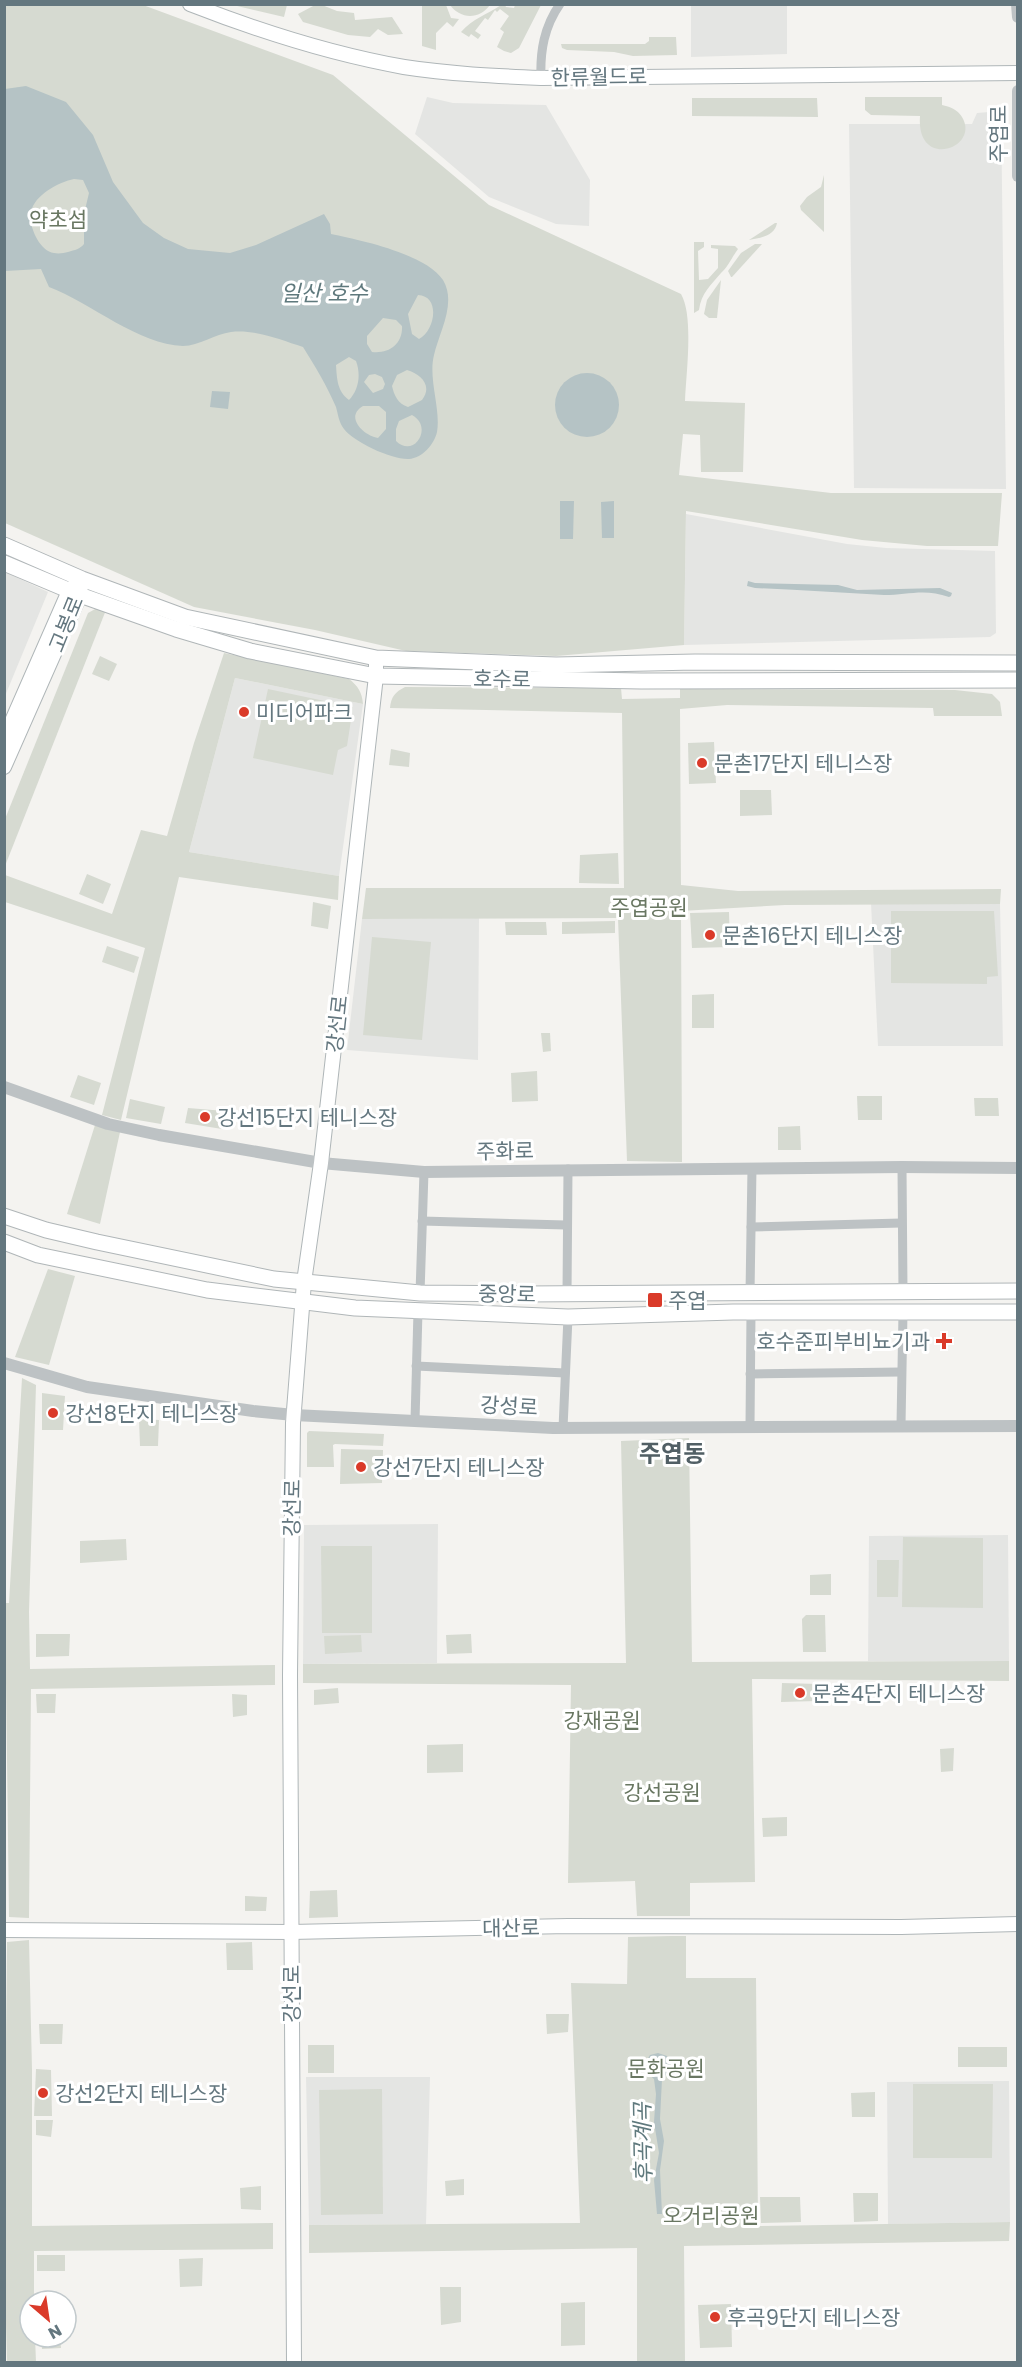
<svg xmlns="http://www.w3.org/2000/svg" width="1022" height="2367" font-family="Poppins,'Noto Sans KR',sans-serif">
	<rect width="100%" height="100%" fill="#f4f3f0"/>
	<!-- built -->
	<g fill="#e4e5e3">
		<polygon points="691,5 787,5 787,54 691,57"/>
		<polygon points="427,97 453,103 546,105 590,180 589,226 556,224 489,197 415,134"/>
		<polygon points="1001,111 1006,489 854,488 849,124 972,124 977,113"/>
		<polygon points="686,514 847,544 886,548 995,551 996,633 990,637 684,645"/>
		<polygon points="5,572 48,592 5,696"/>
		<polygon points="235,678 363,704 339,876 189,852"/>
		<polygon points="871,903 1000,904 1003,1046 878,1046"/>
		<polygon points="479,918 478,1060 347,1050 362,919"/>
		<polygon points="438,1524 437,1663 303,1664 304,1525"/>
		<polygon points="1008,1535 1009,1661 868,1661 869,1536"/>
		<polygon points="306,2077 430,2077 426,2224 309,2225"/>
		<polygon points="1009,2081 1010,2222 888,2224 887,2082"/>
	</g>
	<!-- green -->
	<g fill="#d6dad1">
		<path d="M 5,4 L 143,5 L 333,75 L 489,205 L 681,294 C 694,316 686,374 685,401 L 745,403 L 743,472 L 701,472 L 700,435 L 683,434 L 679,475 L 831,493 L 1002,493 L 998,546 L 927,546 L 862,540 L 686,511 L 684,645 L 556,656 L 406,651 L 315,630 L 194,607 L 5,523 Z"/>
		<polygon points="233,5 287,4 287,5 284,17"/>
		<polygon points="322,5 337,11 354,13 355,20 392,17 403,34 388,35 378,29 370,37 348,35 303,22 298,14 315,5"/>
		<polygon points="422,5 446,5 451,18 459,19 453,27 447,22 436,33 436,50 422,46"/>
		<path d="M 450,5 L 490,5 C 479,20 460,19 450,5 Z"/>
		<path d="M 501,5 L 505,5 L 506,7 L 514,8 L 515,5 L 541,5 L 519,48 L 511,53 L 504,51 L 497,47 L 504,32 L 500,29 L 509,16 L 500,9 L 497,12 L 495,10 L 488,20 L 485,18 L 475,31 L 481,35 L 478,39 L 471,34 L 469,37 L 461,32 C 472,19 488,14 501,5 Z"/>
		<polygon points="649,37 676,37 677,55 633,56 614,52 567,50 562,48 561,44 645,44 649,41"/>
		<path d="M 865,97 L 942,97 L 942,105 C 950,107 957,109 962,117 C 981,148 916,171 920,116 L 871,115 L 865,110 Z"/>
		<polygon points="692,98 817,98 818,117 692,116"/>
		<polygon points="824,175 824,232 801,210 800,206 807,197 821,187"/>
		<path d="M 775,223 L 777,223 C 775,236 760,238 749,240 Z"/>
		<path d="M 694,242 L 704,242 L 704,247 L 698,251 L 699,280 L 708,279 L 718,268 L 718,249 L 711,248 L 711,245 L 735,246 L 738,249 C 732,257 728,267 721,273 C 711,285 701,293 699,310 L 694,313 Z"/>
		<polygon points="755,244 762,244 732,277 731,277 728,271 741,253"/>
		<polygon points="721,280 717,318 709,318 704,314 707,300"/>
		<polygon points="97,608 106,610 5,866 5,819 88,613"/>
		<path d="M 224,653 L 349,679 C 358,686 362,692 363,704 L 235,678 L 189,852 L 339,876 L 338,900 L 179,877 L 121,1120 L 102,1115 L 145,948 L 5,902 L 5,875 L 112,914 L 141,830 L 167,836 L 194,743 Z"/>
		<polygon points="100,656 117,664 109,681 92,674"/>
		<path d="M 405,687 L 621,688 L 622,699 L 680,698 L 680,689 L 955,690 L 992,694 L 1000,702 L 1002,716 L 934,716 L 933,708 L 727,705 L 680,709 L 681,885 L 738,891 L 1001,889 L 1000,904 L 785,905 L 681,911 L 682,1162 L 627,1161 L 618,918 L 362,919 L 366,888 L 624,888 L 622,713 L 390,708 C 391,697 395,692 405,687 Z"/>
		<polygon points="268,689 353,707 347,746 338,750 333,775 253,758"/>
		<polygon points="714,742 716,783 689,784 688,743"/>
		<polygon points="391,749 410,753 409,767 389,765"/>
		<polygon points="740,790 771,790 772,815 740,816"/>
		<polygon points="618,853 619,884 579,883 580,855"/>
		<polygon points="87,874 111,884 103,904 79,894"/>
		<polygon points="313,902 331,906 328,929 311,926"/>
		<polygon points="891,911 994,911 998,976 987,977 987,984 891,983"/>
		<polygon points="729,912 730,947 692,948 690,913"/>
		<polygon points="615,921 615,933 562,934 562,922"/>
		<polygon points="505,922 546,922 547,935 506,935"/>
		<polygon points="372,937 431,942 422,1040 363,1035"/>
		<polygon points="107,946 139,957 134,973 102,962"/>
		<polygon points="714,994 714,1028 692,1028 692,995"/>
		<polygon points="541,1033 550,1033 551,1051 543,1052"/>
		<polygon points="537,1071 538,1101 512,1102 511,1073"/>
		<polygon points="78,1075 101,1083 94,1105 70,1097"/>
		<polygon points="857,1096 882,1096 882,1120 858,1120"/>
		<polygon points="974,1098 998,1098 999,1116 975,1116"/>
		<polygon points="130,1099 165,1107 161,1124 126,1118"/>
		<polygon points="188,1108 225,1111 222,1129 185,1123"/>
		<polygon points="95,1125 120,1132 100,1224 67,1214"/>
		<polygon points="800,1126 801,1150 778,1150 778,1127"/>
		<polygon points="48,1269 75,1276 49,1365 15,1357"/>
		<polygon points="22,1378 36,1385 29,1612 30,1669 275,1665 275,1685 31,1689 29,1918 9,1917 5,1603 9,1603"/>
		<polygon points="42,1393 65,1396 63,1430 42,1430"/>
		<polygon points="139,1419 159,1420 158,1446 140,1446"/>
		<polygon points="309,1431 384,1434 383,1446 335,1444 333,1445 334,1467 307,1467 307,1433"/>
		<polygon points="689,1438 692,1662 1009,1661 1009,1681 752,1679 755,1882 690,1883 690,1916 637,1916 635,1881 568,1883 571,1685 303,1683 303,1664 626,1663 621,1441"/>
		<polygon points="341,1449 383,1450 382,1483 340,1484"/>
		<polygon points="903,1537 983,1538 983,1608 902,1607"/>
		<polygon points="126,1539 127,1560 80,1563 80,1541"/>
		<polygon points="321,1546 372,1546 372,1633 322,1633"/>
		<polygon points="877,1560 899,1560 898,1597 877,1597"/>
		<polygon points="831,1574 831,1595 810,1595 810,1575"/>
		<polygon points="806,1615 825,1615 826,1652 803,1652 802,1619"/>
		<polygon points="36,1634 70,1634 69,1656 36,1657"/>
		<polygon points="471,1634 472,1653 447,1654 446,1635"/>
		<polygon points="361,1635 362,1652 325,1654 324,1636"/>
		<polygon points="782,1683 818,1684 817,1701 781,1702"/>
		<polygon points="338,1688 339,1703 314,1705 314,1690"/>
		<polygon points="36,1694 56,1694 55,1713 37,1713"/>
		<polygon points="232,1694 247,1695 247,1715 233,1717"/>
		<polygon points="463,1744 463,1772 427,1773 427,1745"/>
		<polygon points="954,1748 953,1771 941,1772 940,1749"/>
		<polygon points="787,1817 787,1836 763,1837 762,1818"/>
		<polygon points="337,1890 338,1917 309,1918 310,1891"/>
		<polygon points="245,1896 267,1897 266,1911 245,1911"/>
		<polygon points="671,1936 686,1936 686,1978 756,1978 758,2226 1010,2222 1009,2241 684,2246 685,2362 637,2362 637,2248 309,2253 309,2225 580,2223 571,1983 627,1984 628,1937"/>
		<polygon points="29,1940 32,2070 32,2226 273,2223 273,2249 34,2251 34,2301 30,2301 30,2337 35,2337 36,2362 7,2362 4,2249 7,1942"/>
		<polygon points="252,1942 253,1970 227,1970 226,1943"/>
		<polygon points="546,2014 569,2014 568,2032 547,2034"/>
		<polygon points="39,2024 63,2024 62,2044 40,2044"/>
		<rect x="308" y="2045" width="26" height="28"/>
		<rect x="958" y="2047" width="49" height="20"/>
		<polygon points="36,2069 51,2070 52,2116 34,2116"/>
		<polygon points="913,2084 993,2084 992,2158 913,2158"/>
		<polygon points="382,2089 383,2214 321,2215 319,2090"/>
		<polygon points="875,2092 875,2117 852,2117 851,2093"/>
		<polygon points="36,2120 53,2120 51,2137 36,2135"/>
		<polygon points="464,2179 464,2195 446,2196 445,2181"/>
		<polygon points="261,2186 261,2210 241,2209 240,2188"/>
		<polygon points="853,2193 878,2193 878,2221 854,2222"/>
		<polygon points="760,2197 800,2197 801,2222 761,2223"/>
		<rect x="37" y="2255" width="28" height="16"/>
		<polygon points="203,2258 202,2286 180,2287 179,2259"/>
		<polygon points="440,2287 461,2287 461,2322 441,2325"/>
		<polygon points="585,2302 585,2345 561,2346 561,2303"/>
		<polygon points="731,2304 732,2347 700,2348 698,2305"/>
		<polygon points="41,2337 60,2337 61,2348 42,2349"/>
	</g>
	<!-- water -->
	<g fill="#b5c3c5" fill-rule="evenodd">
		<path d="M 26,86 L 66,102 L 93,135 L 113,182 L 143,223 L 164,238 L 188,249 L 230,253 L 256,245 L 324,214 L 330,224 L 331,234 C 360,240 426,254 443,280 C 457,303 439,333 434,355 C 428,379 441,409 437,432 C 434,445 422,458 409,459 C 392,460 354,442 344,429 C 339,423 338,414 336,407 C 327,386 315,366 303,347 C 281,340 255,329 231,332 C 215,334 199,346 183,346 C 139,345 91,303 49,287 L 41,269 L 5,271 L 5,89 ZM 74,179 L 83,180 L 89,193 L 84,214 L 84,244 C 80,249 75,250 68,252 C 64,253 59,254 54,253 C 39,251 28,225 31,212 C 34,195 59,182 74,179 ZM 418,295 C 441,296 435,331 419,339 L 412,334 L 408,314 ZM 383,318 L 396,320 L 402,326 C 403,344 389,354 372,352 L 367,344 L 367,336 ZM 349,357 L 356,361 C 361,374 359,390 349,400 C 337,391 337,379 336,365 ZM 407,370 C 421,374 433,386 422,400 L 408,407 C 398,404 394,395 392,386 L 397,375 ZM 375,374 L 382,377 L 385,384 L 383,389 L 373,393 L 364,382 L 369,375 ZM 363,406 L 379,406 L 386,412 L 386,429 L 378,438 C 364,436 344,417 363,406 ZM 412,415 C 434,427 414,459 396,441 L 396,429 L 399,421 Z"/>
		<circle cx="587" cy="405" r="32"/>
		<polygon points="212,391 230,392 228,409 210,407"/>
		<polygon points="560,501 574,501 573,539 560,539"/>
		<polygon points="614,501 614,538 602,538 601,502"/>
		<path d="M 748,581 L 755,583 L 838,585 L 857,590 L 940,588 L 952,593 L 951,596 L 949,597 C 925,588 907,595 884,595 C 842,593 798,590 755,588 L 747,586 Z"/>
		<polygon points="658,2053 667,2056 671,2069 662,2079 660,2119 664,2141 660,2170 662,2214 657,2214 654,2180 659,2153 654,2122 656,2094 654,2079 646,2072 644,2065 650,2055"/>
	</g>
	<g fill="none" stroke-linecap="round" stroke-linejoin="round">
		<defs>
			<g id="secondary">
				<path d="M 190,4 C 259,31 331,54 404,67 C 449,74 495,76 541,78 L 1018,73"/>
				<polyline points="4,739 69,591 76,584"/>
				<polyline points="4,767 80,595 81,584"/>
				<polyline points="4,1930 291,1932 568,1926 901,1927 1018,1924"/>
				<polyline points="294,2362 290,1675 293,1423 304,1282 321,1163 376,676 376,658"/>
			</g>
			<g id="primary">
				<polyline points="4,545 82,579 185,617 376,658 556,665 695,662 1018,663"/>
				<polyline points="4,563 80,595 176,629 250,651 376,676 641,681 1018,680"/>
				<polyline points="4,1216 46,1230 97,1242 274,1279 420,1293 523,1294 1018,1291"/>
				<polyline points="4,1242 38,1255 207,1290 355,1308 568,1317 733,1312 1018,1312"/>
			</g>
		</defs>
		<!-- secondary casing -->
		<use href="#secondary" stroke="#afb6b8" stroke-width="16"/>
		<!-- primary casing -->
		<use href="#primary" stroke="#b0b6b8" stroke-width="17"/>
		<!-- minor -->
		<g stroke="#bdc2c4" stroke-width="9">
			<path d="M 541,78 C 540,51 544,27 560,4"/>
			<polyline points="902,1167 903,1292"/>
			<polyline points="422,1221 566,1225"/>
			<polyline points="751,1227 901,1223"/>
			<polyline points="420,1293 424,1172"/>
			<polyline points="750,1293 752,1168"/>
			<polyline points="567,1294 568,1169"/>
			<polyline points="416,1366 565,1373"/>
			<polyline points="750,1374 901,1372"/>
			<polyline points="415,1421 418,1311"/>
			<polyline points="901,1425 903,1312"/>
			<polyline points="750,1426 751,1312"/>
			<polyline points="563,1428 568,1317"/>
		</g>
		<!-- tertiary -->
		<g stroke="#bdc2c4" stroke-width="12">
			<polyline points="1017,4 1018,17"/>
			<polyline points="1018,91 1018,176"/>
			<polyline points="4,1087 108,1124 159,1135 321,1163 424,1172 902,1167 1018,1168"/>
			<polyline points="4,1363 87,1387 253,1411 294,1415 553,1428 1018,1426"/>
		</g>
		<!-- secondary -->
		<use href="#secondary" stroke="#fff" stroke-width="14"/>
		<!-- primary -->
		<use href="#primary" stroke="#fff" stroke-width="15"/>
	</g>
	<!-- markers -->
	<g fill="#da3a29" stroke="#fff" stroke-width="2">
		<circle cx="244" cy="712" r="6"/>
		<circle cx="702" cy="763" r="6"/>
		<circle cx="710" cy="935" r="6"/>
		<circle cx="205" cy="1117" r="6"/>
		<rect x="647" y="1292" width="16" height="16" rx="3"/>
		<path d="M941 1332h6v6h6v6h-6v6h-6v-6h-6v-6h6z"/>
		<circle cx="53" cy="1413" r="6"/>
		<circle cx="361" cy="1467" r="6"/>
		<circle cx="800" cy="1693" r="6"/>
		<circle cx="43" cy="2093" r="6"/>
		<circle cx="715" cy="2317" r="6"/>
	</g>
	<g text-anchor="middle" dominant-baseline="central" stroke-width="6" stroke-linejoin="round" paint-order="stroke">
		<!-- street labels -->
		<g font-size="21" fill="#64777f" stroke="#fff">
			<text transform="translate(599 77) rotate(-1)">한류월드로</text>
			<text transform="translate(998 134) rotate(-90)">주엽로</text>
			<text transform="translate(66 624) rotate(-68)">고봉로</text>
			<text transform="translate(502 679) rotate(1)">호수로</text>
			<text transform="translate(337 1024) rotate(-84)">강선로</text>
			<text transform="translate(505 1151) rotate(-1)">주화로</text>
			<text transform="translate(507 1294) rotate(1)">중앙로</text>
			<text transform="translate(509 1406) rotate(3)">강성로</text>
			<text transform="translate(292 1508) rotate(-89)">강선로</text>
			<text transform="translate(511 1928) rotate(-1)">대산로</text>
			<text transform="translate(291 1994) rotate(-90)">강선로</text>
		</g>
		<!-- park labels -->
		<g font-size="21" fill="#697762" stroke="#fff">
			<text x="58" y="219">약초섬</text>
			<text x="649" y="907">주엽공원</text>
			<text x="602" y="1720">강재공원</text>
			<text x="662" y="1792">강선공원</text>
			<text x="666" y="2068">문화공원</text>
			<text x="711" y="2215">오거리공원</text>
		</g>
		<!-- poi labels -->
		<g font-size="21" fill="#64777f" stroke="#fff" text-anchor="start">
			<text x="256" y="712">미디어파크</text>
			<text x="714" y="763">문촌17단지 테니스장</text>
			<text x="722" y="935">문촌16단지 테니스장</text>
			<text x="217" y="1117">강선15단지 테니스장</text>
			<text x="668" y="1300">주엽</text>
			<text x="930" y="1341" text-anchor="end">호수준피부비뇨기과</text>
			<text x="65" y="1413">강선8단지 테니스장</text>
			<text x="373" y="1467">강선7단지 테니스장</text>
			<text x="812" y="1693">문촌4단지 테니스장</text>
			<text x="55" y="2093">강선2단지 테니스장</text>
			<text x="727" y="2317">후곡9단지 테니스장</text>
		</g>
		<!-- water labels -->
		<g font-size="22" font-style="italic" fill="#5f797d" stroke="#fff">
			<text x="324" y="293">일산 호수</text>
			<text transform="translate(643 2143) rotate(-91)">후곡계곡</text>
		</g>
		<!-- quarter labels -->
		<g font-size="24" font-weight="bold" fill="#515f65" stroke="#fff">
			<text x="672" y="1453">주엽동</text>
		</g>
	</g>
	<!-- border -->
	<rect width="1022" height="2367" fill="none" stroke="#64777f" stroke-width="12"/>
	<!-- north arrow -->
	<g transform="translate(48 2319) rotate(151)"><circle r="28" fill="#ffffff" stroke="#c1c9cc" stroke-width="1.5"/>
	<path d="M0-4.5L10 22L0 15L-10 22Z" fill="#da3a29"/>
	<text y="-9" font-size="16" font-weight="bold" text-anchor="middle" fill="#64777f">N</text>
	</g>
</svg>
